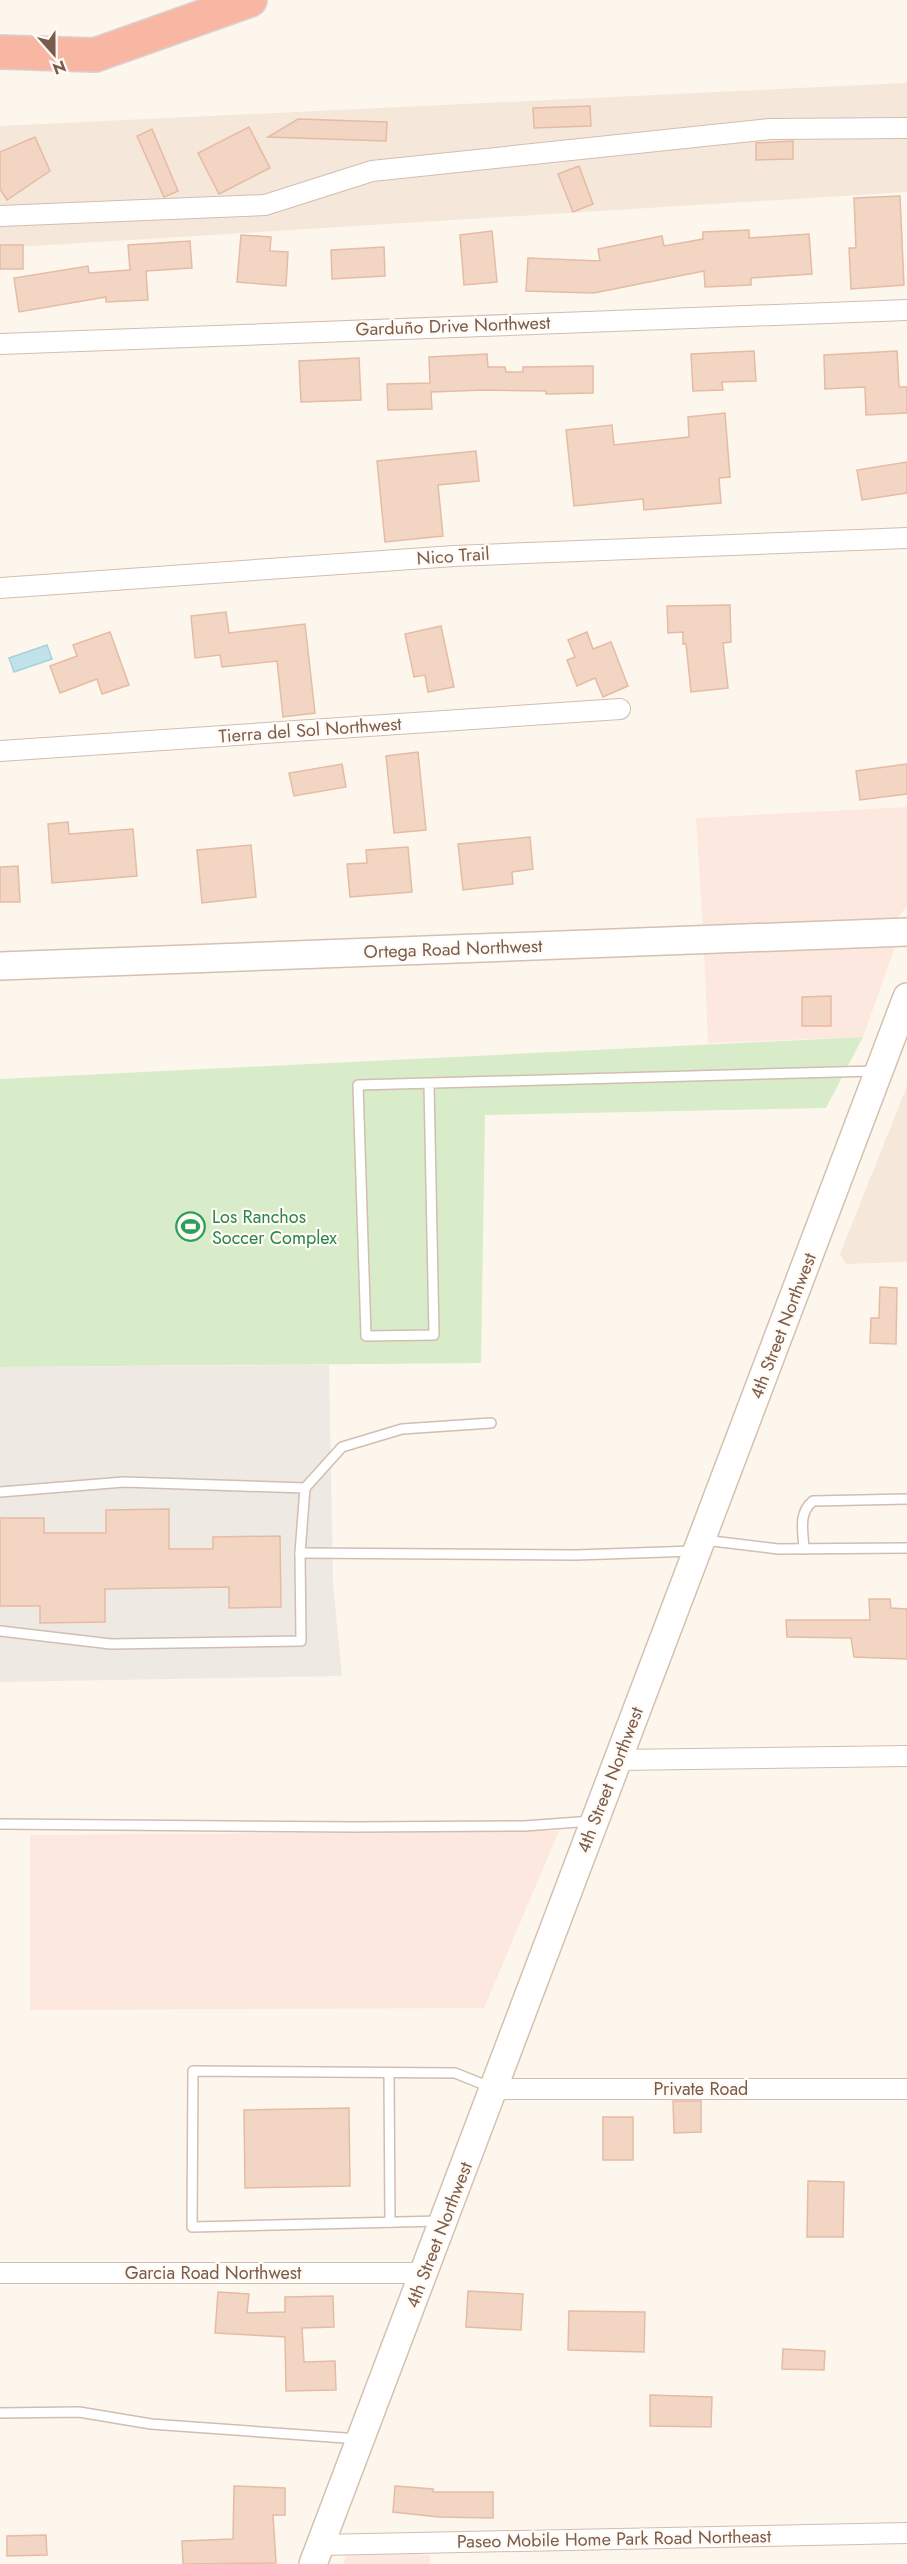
<svg xmlns="http://www.w3.org/2000/svg" width="907" height="2564" font-family="Jost,sans-serif">
	<rect width="100%" height="100%" fill="#fdf6ec"/>
	<!-- residential -->
	<g fill="#f5e8da">
		<polygon points="907,83 907,192 0,248 0,126"/>
		<polygon points="907,1086 907,1262 846,1264 840,1254"/>
	</g>
	<!-- commercial -->
	<g fill="#fde8e0">
		<polygon points="907,807 907,906 896,920 703,929 696,818"/>
		<polygon points="895,947 863,1037 708,1043 704,954"/>
		<polygon points="559,1831 484,2008 30,2010 30,1835"/>
		<polygon points="349,2549 430,2555 430,2564 343,2564"/>
	</g>
	<!-- industrial -->
	<polygon fill="#efe9e4" points="329,1365 333,1583 342,1676 0,1682 0,1367"/>
	<!-- green -->
	<polygon fill="#d8ecc9" points="863,1037 826,1108 485,1115 481,1363 0,1367 0,1079"/>
	<!-- water -->
	<polygon fill="#bfe3e8" stroke="#a5d3da" stroke-width="1.5" points="47,645 52,659 14,672 9,658"/>
	<!-- building -->
	<g fill="#f3d5c3" stroke="#e6bba3" stroke-width="1.5">
		<polygon points="590,106 591,126 534,128 533,108"/>
		<polygon points="298,119 387,122 386,141 268,137"/>
		<polygon points="249,127 270,168 219,194 198,153"/>
		<polygon points="152,129 178,191 164,197 137,136"/>
		<polygon points="35,137 50,171 7,200 0,189 0,152"/>
		<polygon points="793,141 793,159 756,160 756,143"/>
		<polygon points="579,166 593,204 573,212 558,174"/>
		<polygon points="900,196 904,285 851,289 849,248 856,248 854,198"/>
		<polygon points="749,230 749,238 809,234 812,274 751,278 751,285 705,287 704,271 594,293 526,291 528,258 600,261 598,249 662,236 664,246 703,239 703,232"/>
		<polygon points="492,231 497,282 464,285 460,235"/>
		<polygon points="241,235 271,237 270,251 288,252 286,286 237,282"/>
		<polygon points="190,241 192,268 146,271 148,300 106,302 106,297 19,312 14,278 88,266 89,273 130,270 128,245"/>
		<rect x="0" y="245" width="23" height="24"/>
		<polygon points="384,247 385,276 332,279 331,250"/>
		<polygon points="754,351 756,381 722,382 723,390 693,391 691,354"/>
		<polygon points="897,351 899,387 907,387 907,413 866,415 865,387 825,389 824,355"/>
		<polygon points="487,354 488,367 505,367 506,372 523,372 523,367 593,366 593,393 546,394 546,391 484,390 431,392 432,409 388,410 387,384 430,383 429,357"/>
		<polygon points="359,358 361,400 301,402 299,361"/>
		<polygon points="725,413 730,477 719,478 721,503 644,510 643,499 574,506 566,430 612,425 614,445 689,437 688,417"/>
		<polygon points="476,451 479,481 438,485 443,536 385,542 377,461"/>
		<polygon points="907,462 907,493 862,500 857,470"/>
		<polygon points="730,605 731,642 723,643 728,688 691,692 686,644 683,644 683,632 668,633 667,606"/>
		<polygon points="226,612 229,633 305,624 315,713 283,717 277,661 222,667 220,655 195,658 191,616"/>
		<polygon points="441,626 454,687 428,692 425,675 414,677 405,634"/>
		<polygon points="110,632 129,685 102,694 97,679 60,693 50,666 77,656 73,645"/>
		<polygon points="587,632 593,649 611,642 628,686 603,697 595,678 577,686 567,660 575,657 568,640"/>
		<polygon points="418,752 426,830 394,833 386,756"/>
		<polygon points="342,764 346,787 294,796 289,773"/>
		<polygon points="907,764 907,794 860,800 856,771"/>
		<polygon points="68,822 69,834 133,829 137,876 52,883 48,824"/>
		<polygon points="530,837 533,869 512,872 513,884 463,890 458,844"/>
		<polygon points="251,845 256,897 202,903 197,850"/>
		<polygon points="408,847 412,892 350,897 347,864 367,863 366,850"/>
		<polygon points="18,866 20,902 0,902 0,867"/>
		<polygon points="831,996 831,1026 802,1026 802,997"/>
		<polygon points="880,1287 897,1288 896,1344 870,1343 871,1318 879,1318"/>
		<polygon points="169,1509 169,1549 213,1549 213,1537 280,1536 281,1607 229,1608 229,1587 105,1589 105,1622 40,1623 40,1606 0,1606 0,1518 44,1518 44,1533 106,1533 106,1510"/>
		<polygon points="869,1599 890,1599 891,1608 907,1609 907,1659 854,1657 851,1638 787,1637 786,1620 870,1620"/>
		<polygon points="673,2101 701,2101 701,2132 674,2133"/>
		<polygon points="349,2108 350,2186 245,2188 244,2110"/>
		<rect x="603" y="2117" width="30" height="43"/>
		<polygon points="808,2181 844,2182 843,2237 807,2237"/>
		<polygon points="468,2291 523,2294 521,2330 466,2327"/>
		<polygon points="218,2292 249,2294 247,2313 285,2312 285,2297 333,2296 334,2327 302,2328 304,2362 335,2361 336,2390 286,2391 285,2337 215,2333"/>
		<polygon points="569,2311 645,2312 644,2352 568,2350"/>
		<polygon points="783,2349 825,2351 824,2370 782,2369"/>
		<polygon points="650,2395 712,2397 711,2427 650,2426"/>
		<polygon points="234,2486 285,2488 285,2515 273,2515 276,2563 183,2564 182,2541 233,2539"/>
		<polygon points="395,2486 433,2489 433,2492 493,2492 493,2518 439,2517 393,2512"/>
		<polygon points="46,2535 47,2555 7,2556 7,2536"/>
	</g>
	<g fill="none" stroke-linecap="round" stroke-linejoin="round">
		<defs>
			<g id="lane">
				<polyline points="429,1084 434,1335 366,1336 358,1085 874,1071"/>
				<polyline points="305,1488 342,1447 402,1429 491,1423"/>
				<polyline points="0,1492 124,1482 305,1488 300,1553 301,1641 111,1644 0,1631"/>
				<polyline points="704,1540 778,1549 907,1548"/>
				<path d="M 804,1549 C 803,1531 798,1513 813,1501 L 907,1499"/>
				<polyline points="300,1553 576,1555 694,1551"/>
				<polyline points="0,1824 355,1827 525,1826 592,1821"/>
				<polyline points="389,2073 390,2222"/>
				<polyline points="440,2221 192,2227 193,2071 455,2073 490,2087"/>
				<polyline points="0,2413 79,2412 151,2424 359,2439"/>
			</g>
			<g id="street">
				<polyline points="0,216 265,205 372,171 770,129 907,128"/>
				<polyline points="0,344 907,310"/>
				<polyline points="0,588 454,556 907,538"/>
				<polyline points="0,751 620,709"/>
				<polyline points="617,1760 907,1756"/>
				<polyline points="495,2089 907,2089"/>
				<polyline points="0,2273 426,2273"/>
				<polyline points="320,2545 907,2533"/>
			</g>
			<g id="secondary">
				<polyline points="0,966 907,932"/>
				<polyline points="313,2564 907,997"/>
			</g>
			<polyline id="highway" points="0,52 95,55 250,0"/>
		</defs>
		<!-- lane casing -->
		<use href="#lane" stroke="#d1beb0" stroke-width="12"/>
		<!-- street casing -->
		<use href="#street" stroke="#d1beb0" stroke-width="22"/>
		<!-- secondary casing -->
		<use href="#secondary" stroke="#d6c0b0" stroke-width="30"/>
		<!-- highway casing -->
		<use href="#highway" stroke="#dad1cd" stroke-width="36"/>
		<!-- lane -->
		<use href="#lane" stroke="#fff" stroke-width="9"/>
		<!-- street -->
		<use href="#street" stroke="#fff" stroke-width="20"/>
		<!-- secondary -->
		<use href="#secondary" stroke="#fff" stroke-width="27"/>
		<!-- highway -->
		<use href="#highway" stroke="#f7b7a3" stroke-width="33"/>
	</g>
	<!-- icons -->
	<defs>
		<symbol id="stadium-ring" viewBox="-11 -11 22 22"><circle r="9.5" fill="#fffaf3" stroke="#2e9e5b" stroke-width="1.5"/><path d="M0-5a6.5 5 0 1 0 0 10a6.5 5 0 1 0 0-10ZM-3.5-1.8h7v3.6h-7Z" fill="#2e9e5b"/></symbol>
	</defs>
	<g fill-rule="evenodd">
		<use href="#stadium-ring" x="174" y="1210" width="33" height="33"/>
	</g>
	<g text-anchor="middle" dominant-baseline="central" stroke-width="4.5" stroke-linejoin="round" paint-order="stroke">
		<!-- street labels -->
		<g font-size="18" fill="#7a5c4d" stroke="#fffaf3">
			<text transform="translate(453 326) rotate(-2)">Garduño Drive Northwest</text>
			<text transform="translate(453 556) rotate(-4)">Nico Trail</text>
			<text transform="translate(310 730) rotate(-4)">Tierra del Sol Northwest</text>
			<text transform="translate(453 949) rotate(-2)">Ortega Road Northwest</text>
			<text transform="translate(783 1326) rotate(-69)">4th Street Northwest</text>
			<text transform="translate(610 1780) rotate(-69)">4th Street Northwest</text>
			<text x="701" y="2089">Private Road</text>
			<text transform="translate(439 2235) rotate(-69)">4th Street Northwest</text>
			<text x="213" y="2273">Garcia Road Northwest</text>
			<text transform="translate(614 2539) rotate(-1)">Paseo Mobile Home Park Road Northeast</text>
		</g>
		<!-- leisure labels -->
		<g font-size="18" fill="#27864d" stroke="#fffaf3" text-anchor="start">
			<text x="212" y="1217">Los Ranchos<tspan x="212" dy="21">Soccer Complex</tspan></text>
		</g>
	</g>
	<!-- north arrow -->
	<g transform="translate(54 54) rotate(159)" stroke="#fffaf3" stroke-width="4.5" paint-order="stroke">
	<path d="M0-4.5L10 22L0 15L-10 22Z" fill="#7a5c4d"/>
	<text y="-9" font-size="16" font-weight="bold" text-anchor="middle" fill="#7a5c4d">N</text>
	</g>
</svg>
